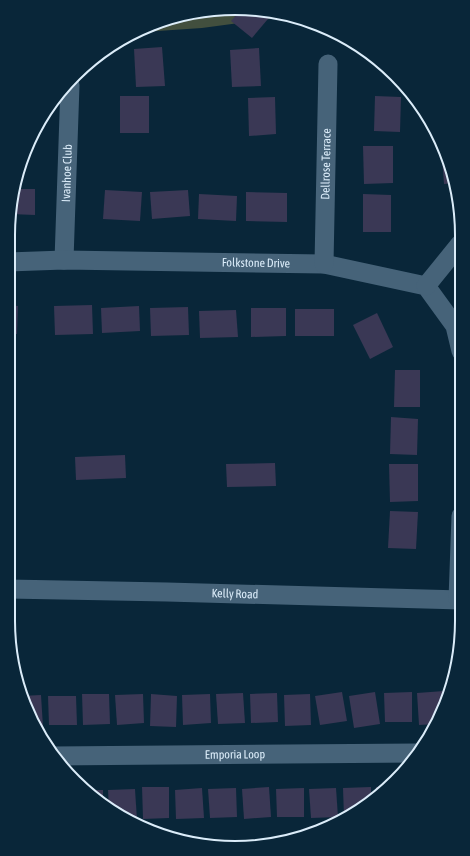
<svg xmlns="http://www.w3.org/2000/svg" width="470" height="856" font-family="'Asap Condensed',sans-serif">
	<rect width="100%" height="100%" fill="#092639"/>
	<!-- green -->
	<polygon fill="#424f3e" points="265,10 284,17 202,28 143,32 176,16"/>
	<!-- building -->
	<g fill="#3a3855">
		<polygon points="265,10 273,13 252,38 231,21 239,12"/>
		<polygon points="162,47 165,86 136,87 134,49"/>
		<polygon points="259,48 261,86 232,87 230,50"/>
		<rect x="120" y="96" width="29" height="37"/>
		<polygon points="375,96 401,97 400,132 374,131"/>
		<polygon points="275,97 276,134 249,136 248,98"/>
		<polygon points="363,146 393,146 393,183 364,184"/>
		<polygon points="442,157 447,157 450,162 455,183 444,184"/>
		<polygon points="15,189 35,189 35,215 10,214"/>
		<polygon points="105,190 142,192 140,221 103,219"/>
		<polygon points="188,190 190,216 152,219 150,192"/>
		<polygon points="246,192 287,193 287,222 246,221"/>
		<polygon points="199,194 237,196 236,221 198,219"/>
		<polygon points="363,194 391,195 391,232 363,232"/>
		<polygon points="8,305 18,306 17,334 8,334"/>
		<polygon points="92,305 93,334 55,335 54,306"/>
		<polygon points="139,306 140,331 102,333 101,308"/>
		<polygon points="188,307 189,335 151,336 150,308"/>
		<polygon points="251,308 286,308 286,336 251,337"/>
		<rect x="295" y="309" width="39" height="27"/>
		<polygon points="236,310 238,337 200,338 199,311"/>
		<polygon points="377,313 393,347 370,359 353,325"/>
		<polygon points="395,370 420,370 420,407 394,407"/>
		<polygon points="391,417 418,419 417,455 390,454"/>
		<polygon points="125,455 126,478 76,480 75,457"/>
		<polygon points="275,463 276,486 227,487 226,464"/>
		<polygon points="389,464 418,464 418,501 390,502"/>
		<polygon points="390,511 418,512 416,549 388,548"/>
		<polygon points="444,691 445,705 436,724 419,725 417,693"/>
		<polygon points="342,692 347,721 320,725 315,696"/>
		<polygon points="375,692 380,724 354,728 349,696"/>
		<polygon points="412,692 412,722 385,722 384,693"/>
		<polygon points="243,693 245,723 218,724 216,694"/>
		<polygon points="277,693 278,722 251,723 250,694"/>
		<polygon points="82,694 109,694 110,724 83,725"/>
		<polygon points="143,694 144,723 117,725 115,695"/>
		<polygon points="151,694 177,696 176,727 150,726"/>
		<polygon points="210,694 211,723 183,725 182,695"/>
		<polygon points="310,694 311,725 285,726 284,695"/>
		<polygon points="41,695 43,727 38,727 21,696"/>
		<polygon points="48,696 76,696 77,725 49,725"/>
		<polygon points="142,787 169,787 169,818 143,819"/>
		<polygon points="269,787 271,817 244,819 242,789"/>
		<polygon points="371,787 371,800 344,817 343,788"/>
		<polygon points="376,787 388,787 384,792 377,797"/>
		<polygon points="202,788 204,818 176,819 175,790"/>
		<polygon points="236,788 237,817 210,818 208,789"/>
		<polygon points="304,788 304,817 277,817 276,789"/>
		<polygon points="336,788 338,817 311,818 309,789"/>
		<polygon points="135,789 137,820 131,820 109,810 108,790"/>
		<polygon points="88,790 103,790 103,804"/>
	</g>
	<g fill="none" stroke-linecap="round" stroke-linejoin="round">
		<!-- minor -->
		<g stroke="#466379" stroke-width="19">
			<path id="s1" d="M 64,260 L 70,85"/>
			<path id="s2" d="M 8,262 L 64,260 L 324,264 L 426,286 L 455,326 L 461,351"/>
			<path id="s3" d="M 324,264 L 328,64"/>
			<polyline points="426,286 460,244"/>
			<path id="s4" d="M 8,589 L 167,592 L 461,600"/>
			<polyline points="458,599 461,516"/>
			<path id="s5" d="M 53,756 L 417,753"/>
		</g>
	</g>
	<g text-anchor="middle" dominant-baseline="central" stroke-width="3" stroke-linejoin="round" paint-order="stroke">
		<!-- street labels -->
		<g font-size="12" fill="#dbecf9" stroke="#092639">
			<text stroke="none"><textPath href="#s3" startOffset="100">Dellrose Terrace</textPath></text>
			<text stroke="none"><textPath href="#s1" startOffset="87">Ivanhoe Club</textPath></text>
			<text stroke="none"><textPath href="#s2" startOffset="248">Folkstone Drive</textPath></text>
			<text stroke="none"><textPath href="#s4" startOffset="227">Kelly Road</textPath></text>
			<text stroke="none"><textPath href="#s5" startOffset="182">Emporia Loop</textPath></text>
		</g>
	</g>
	<!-- crop -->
	<path d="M0 0H470V856H0ZM235 15H235A220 220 0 0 1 455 235V621A220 220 0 0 1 235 841H235A220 220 0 0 1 15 621V235A220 220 0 0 1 235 15Z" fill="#092639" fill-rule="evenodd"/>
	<path fill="none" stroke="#dbecf9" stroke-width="2" d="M235 15H235A220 220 0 0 1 455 235V621A220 220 0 0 1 235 841H235A220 220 0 0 1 15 621V235A220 220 0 0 1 235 15Z"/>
</svg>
